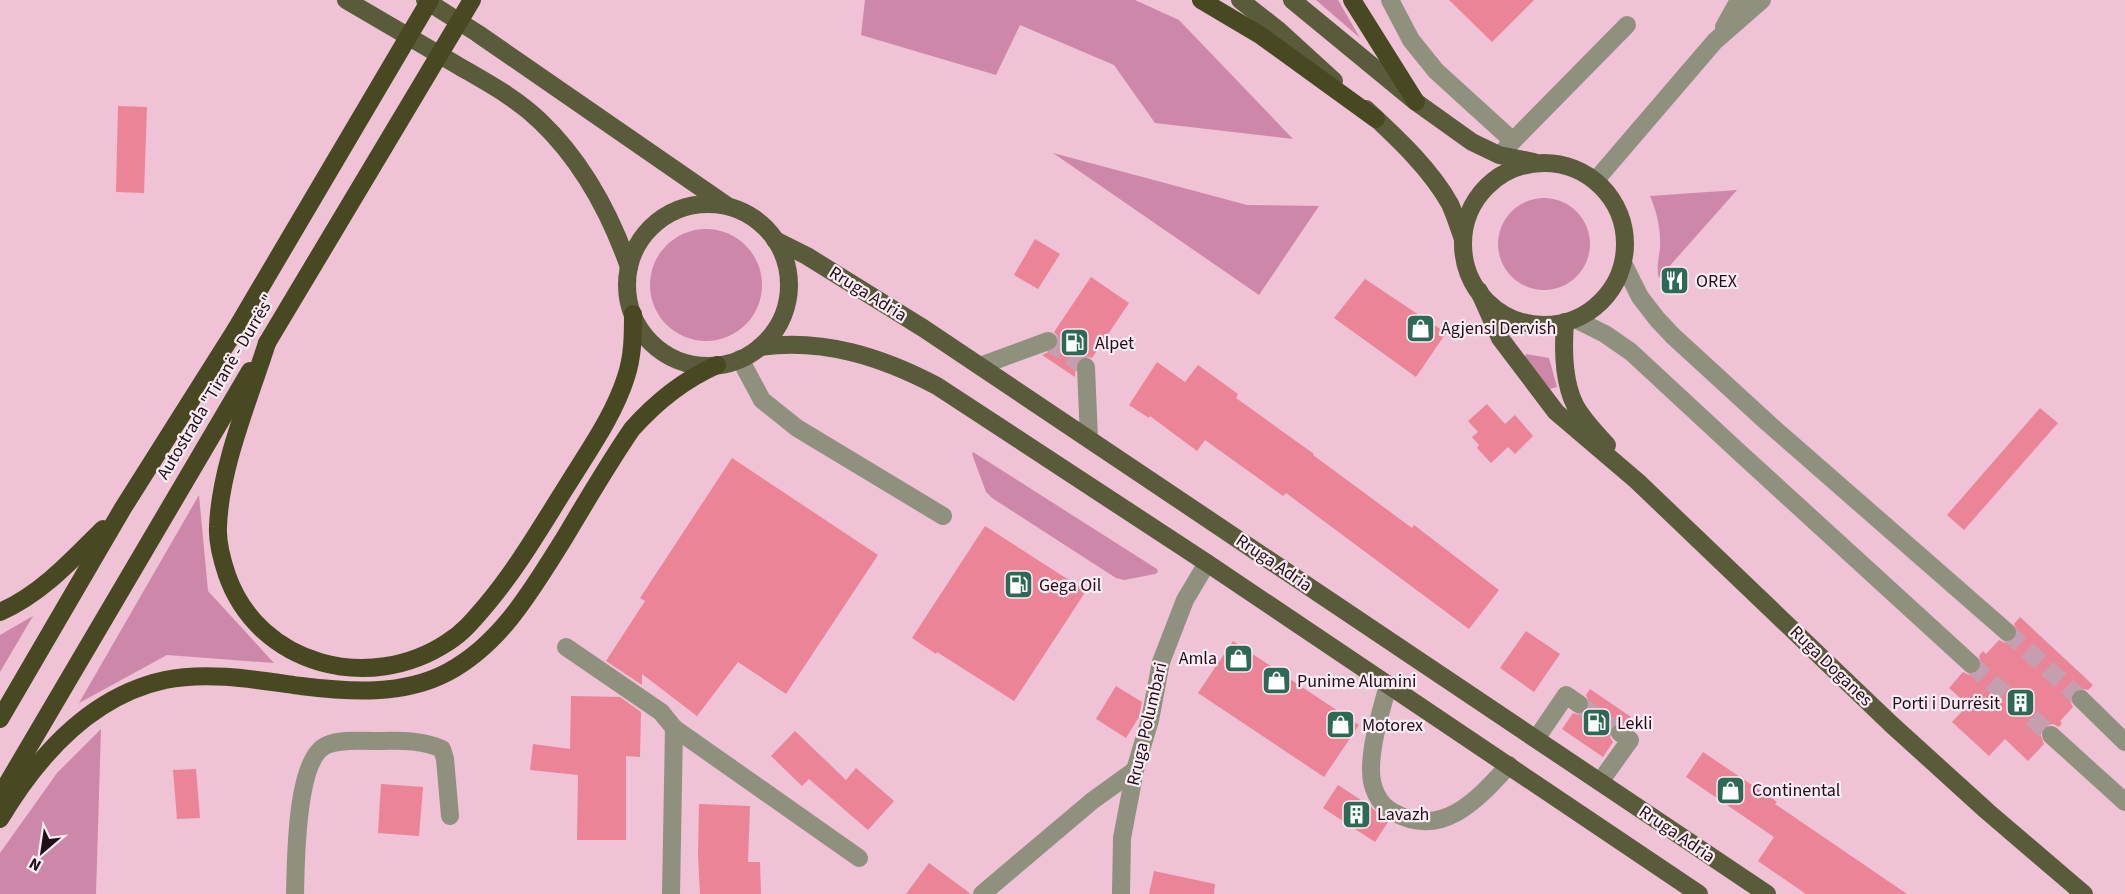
<svg xmlns="http://www.w3.org/2000/svg" width="2125" height="894" font-family="'Source Sans 3',sans-serif">
	<rect width="100%" height="100%" fill="#efc2d6"/>
	<!-- green -->
	<g fill="#cd88a9">
		<polygon points="865,0 1135,0 1179,20 1293,139 1155,123 1114,65 1020,25 996,75 861,35"/>
		<polygon points="1316,0 1338,0 1360,38"/>
		<polygon points="1053,153 1247,205 1319,206 1259,295"/>
		<path d="M 1737,190 L 1659,278 C 1656,268 1659,258 1660,248 C 1661,230 1657,212 1650,196 Z"/>
		<circle cx="1544" cy="244" r="46"/>
		<circle cx="706" cy="285" r="56"/>
		<polygon points="1526,354 1549,358 1557,387 1550,389 1525,358"/>
		<polygon points="973,452 1157,569 1158,572 1155,574 1124,580 1116,578 992,498 986,492 972,454"/>
		<polygon points="199,495 208,591 274,663 167,655 79,703"/>
		<polygon points="33,616 0,672 0,635"/>
		<polygon points="101,729 96,894 0,894 0,853 57,773"/>
	</g>
	<!-- building -->
	<g fill="#eb8496">
		<polygon points="1449,0 1534,0 1492,42"/>
		<polygon points="118,106 147,107 144,193 116,192"/>
		<polygon points="1035,239 1060,254 1038,289 1014,275"/>
		<polygon points="1091,277 1129,303 1092,358 1085,356 1076,361 1075,377 1042,355 1057,348 1059,338 1054,332"/>
		<polygon points="1365,279 1446,333 1416,377 1334,318"/>
		<polygon points="1157,362 1185,382 1198,365 1238,394 1236,398 1314,454 1313,455 1412,528 1414,525 1499,590 1469,629 1286,493 1283,496 1205,440 1197,451 1150,416 1149,418 1129,405"/>
		<polygon points="1487,404 1505,424 1515,415 1533,436 1515,454 1508,447 1491,463 1477,448 1479,445 1472,437 1478,432 1468,421"/>
		<polygon points="2040,408 2058,423 1964,530 1947,515"/>
		<polygon points="732,458 878,555 786,694 738,662 697,716 642,674 642,685 606,661 645,601 640,598"/>
		<polygon points="985,526 1086,591 1014,701 937,652 936,654 912,638"/>
		<polygon points="2020,617 2093,685 2088,690 2079,688 2073,692 2070,701 2073,707 2060,721 2062,723 2059,727 2053,724 2043,727 2040,733 2044,744 2028,761 2005,739 1989,756 1952,722 1968,705 1949,688 1963,672 1969,675 1979,672 1982,666 1979,656 1983,651 1986,654 1999,640 2005,643 2015,640 2018,634 2014,624"/>
		<polygon points="1526,631 1560,654 1534,692 1500,668"/>
		<polygon points="1233,641 1359,725 1324,777 1198,693"/>
		<polygon points="1116,686 1142,702 1139,717 1126,738 1096,719"/>
		<polygon points="1590,689 1631,717 1626,724 1616,723 1611,727 1610,737 1613,742 1603,757 1562,729 1573,713 1579,715 1588,711 1590,704 1586,695"/>
		<polygon points="571,696 620,697 641,712 640,757 626,756 626,840 577,840 578,775 530,770 533,744 570,749"/>
		<polygon points="795,731 846,780 856,768 894,801 868,830 809,779 802,786 771,756"/>
		<polygon points="1703,752 1777,802 1775,804 1907,894 1806,894 1758,861 1774,837 1686,777"/>
		<polygon points="196,769 200,818 177,819 173,770"/>
		<polygon points="381,784 423,787 419,836 378,833"/>
		<polygon points="1338,785 1370,806 1388,822 1375,842 1323,808"/>
		<polygon points="699,804 750,806 748,862 760,862 761,894 700,894 698,855"/>
		<polygon points="929,863 971,894 906,894"/>
		<polygon points="1154,871 1215,884 1214,894 1149,894"/>
	</g>
	<g fill="none" stroke-linecap="round" stroke-linejoin="round">
		<!-- minor-tunnel -->
		<g stroke="#c59eb0" stroke-width="18" stroke-dasharray="18 9" stroke-linecap="butt">
			<polyline points="1048,341 1086,367"/>
			<polyline points="2007,632 2081,699"/>
			<polyline points="1971,664 2051,735"/>
			<polyline points="1579,704 1620,733"/>
		</g>
		<!-- minor -->
		<g stroke="#8f907e" stroke-width="18">
			<polyline points="1390,0 1411,40 1436,71 1513,141"/>
			<polyline points="1724,27 1739,0"/>
			<polyline points="1506,148 1627,25"/>
			<polyline points="1595,181 1715,41 1762,0"/>
			<polyline points="1623,263 1640,297 1657,319 1673,336 1769,424 2007,632"/>
			<polyline points="1575,319 1605,334 1631,352 1740,453 1971,664"/>
			<polyline points="740,359 762,400 797,428 943,516"/>
			<polyline points="980,366 1048,341"/>
			<polyline points="1086,367 1089,439"/>
			<polyline points="566,647 661,712 674,728 859,858"/>
			<path d="M 1388,685 C 1381,712 1371,742 1371,770 C 1371,787 1378,804 1393,812 C 1442,840 1478,799 1509,765"/>
			<polyline points="2081,699 2125,742"/>
			<polyline points="2051,735 2125,802"/>
			<polyline points="1536,739 1566,695 1579,704"/>
			<polyline points="1600,782 1630,740 1620,733"/>
			<path d="M 295,894 C 296,863 295,758 327,745 C 341,739 359,741 373,741 C 397,741 420,739 442,749 L 445,759 L 450,816"/>
			<polyline points="671,894 674,728"/>
			<polyline points="982,894 1092,801 1135,770"/>
			<polyline points="1121,894 1122,838 1135,770 1150,720 1161,662 1185,600 1207,563"/>
		</g>
		<!-- major -->
		<g stroke="#5a5b3b" stroke-width="18">
			<path d="M 346,0 C 383,22 420,43 457,65 C 486,82 515,97 540,121 C 582,161 610,213 629,267"/>
			<polyline points="425,0 477,33 726,205"/>
			<polyline points="1240,0 1277,29 1334,81"/>
			<polyline points="1292,0 1416,102 1472,142 1499,155 1534,162"/>
			<path d="M 1366,109 C 1396,137 1430,168 1450,204 C 1455,215 1459,228 1463,239"/>
			<circle cx="1544" cy="244" r="81"/>
			<circle cx="708" cy="285" r="81"/>
			<polyline points="775,240 807,256 923,328 1767,894"/>
			<polyline points="1479,291 1500,338 1556,412 1637,481 1891,724 1988,812 2084,894"/>
			<path d="M 1565,322 C 1563,348 1563,381 1575,405 C 1583,420 1596,433 1607,445"/>
			<path d="M 760,347 C 823,338 882,357 937,386 L 1207,563 L 1699,894"/>
		</g>
		<!-- highway -->
		<g stroke="#484822" stroke-width="18">
			<polyline points="1201,0 1260,35 1376,119"/>
			<polyline points="1352,0 1416,102"/>
			<path d="M 267,343 C 249,400 220,467 218,527 C 217,543 222,560 227,575 C 259,666 370,694 448,642 C 464,632 475,618 487,604 C 518,567 542,525 568,484 C 589,450 614,415 626,377 C 633,356 633,335 633,314"/>
			<path d="M 0,612 C 41,594 72,560 103,529"/>
			<polyline points="0,719 123,508 236,329"/>
			<polyline points="0,796 250,371"/>
			<path d="M 0,819 C 37,757 91,696 165,680 C 208,671 258,680 301,686 C 349,692 403,696 448,672 C 502,643 533,588 565,537 C 587,500 608,464 632,429 C 657,401 683,380 717,365"/>
		</g>
		<!-- highway-bridge -->
		<g stroke="#484822" stroke-width="18">
			<polyline points="236,329 430,0"/>
			<polyline points="267,343 472,0"/>
		</g>
	</g>
	<!-- icons -->
	<defs>
		<symbol id="restaurant-square" viewBox="-11 -11 22 22"><rect x="-9" y="-9" width="18" height="18" rx="4" fill="#2c6a56" stroke="#feecf4"/><path d="M-5-6h1v4h1v-4h1v4h1v-4h1v5L-1.5 .5V6h-2V.5L-5-1ZM5-6V6H3V1.5H1.5Q1.5-4 5-6Z" fill="#fff"/></symbol>
		<symbol id="shop-square" viewBox="-11 -11 22 22"><rect x="-9" y="-9" width="18" height="18" rx="4" fill="#2c6a56" stroke="#feecf4"/><path d="M-5-2.5h2.3a2.7 3.5 0 0 1 5.4 0H5L5.5 6h-11ZM-1.5-2.5h3a1.5 2.3 0 0 0-3 0Z" fill="#fff"/></symbol>
		<symbol id="fuel-square" viewBox="-11 -11 22 22"><rect x="-9" y="-9" width="18" height="18" rx="4" fill="#2c6a56" stroke="#feecf4"/><path d="M-5.5-6h7V0h2V4h1.3V-2.5L3-4.5l.8-.8L6-3V5H2.5V1h-1V6h-7ZM-4.2-4.7v3.2H.2V-4.7Z" fill="#fff"/></symbol>
		<symbol id="building-square" viewBox="-11 -11 22 22"><rect x="-9" y="-9" width="18" height="18" rx="4" fill="#2c6a56" stroke="#feecf4"/><path d="M-4-6H4V6H1V3H-1V6H-4ZM-2.5-4.3h1.7v1.8h-1.7ZM.8-4.3h1.7v1.8H.8ZM-2.5-1h1.7V.8h-1.7ZM.8-1h1.7V.8H.8Z" fill="#fff"/></symbol>
	</defs>
	<g fill-rule="evenodd">
		<use href="#restaurant-square" x="1658" y="264" width="33" height="33"/>
		<use href="#shop-square" x="1404" y="312" width="33" height="33"/>
		<use href="#fuel-square" x="1058" y="326" width="33" height="33"/>
		<use href="#fuel-square" x="1002" y="568" width="33" height="33"/>
		<use href="#shop-square" x="1222" y="642" width="33" height="33"/>
		<use href="#shop-square" x="1260" y="664" width="33" height="33"/>
		<use href="#building-square" x="2004" y="686" width="33" height="33"/>
		<use href="#fuel-square" x="1580" y="706" width="33" height="33"/>
		<use href="#shop-square" x="1324" y="708" width="33" height="33"/>
		<use href="#shop-square" x="1714" y="774" width="33" height="33"/>
		<use href="#building-square" x="1340" y="798" width="33" height="33"/>
	</g>
	<g text-anchor="middle" dominant-baseline="central" stroke-width="4.5" stroke-linejoin="round" paint-order="stroke">
		<!-- poi labels -->
		<g font-size="18" fill="#1f0f17" stroke="#feecf4" text-anchor="start">
			<text x="1696" y="281">OREX</text>
			<text x="1441" y="328">Agjensi Dervish</text>
			<text x="1095" y="343">Alpet</text>
			<text x="1039" y="585">Gega Oil</text>
			<text x="1217" y="658" text-anchor="end">Amla</text>
			<text x="1297" y="681">Punime Alumini</text>
			<text x="2000" y="703" text-anchor="end">Porti i Durrësit</text>
			<text x="1617" y="723">Lekli</text>
			<text x="1362" y="725">Motorex</text>
			<text x="1752" y="790">Continental</text>
			<text x="1377" y="814">Lavazh</text>
		</g>
		<!-- street labels -->
		<g font-size="18" fill="#1f0f17" stroke="#feecf4">
			<text transform="translate(868 294) rotate(32)">Rruga Adria</text>
			<text transform="translate(216 387) rotate(-59)">Autostrada "Tiranë - Durrës"</text>
			<text transform="translate(1274 563) rotate(34)">Rruga Adria</text>
			<text transform="translate(1831 666) rotate(44)">Ruga Doganes</text>
			<text transform="translate(1147 724) rotate(-77)">Rruga Polumbari</text>
			<text transform="translate(1677 834) rotate(34)">Rruga Adria</text>
		</g>
	</g>
	<!-- north arrow -->
	<g transform="translate(42 852) rotate(209)" stroke="#feecf4" stroke-width="4.5" paint-order="stroke">
	<path d="M0-4.5L10 22L0 15L-10 22Z" fill="#1f0f17"/>
	<text y="-9" font-size="16" font-weight="bold" text-anchor="middle" fill="#1f0f17">N</text>
	</g>
</svg>
